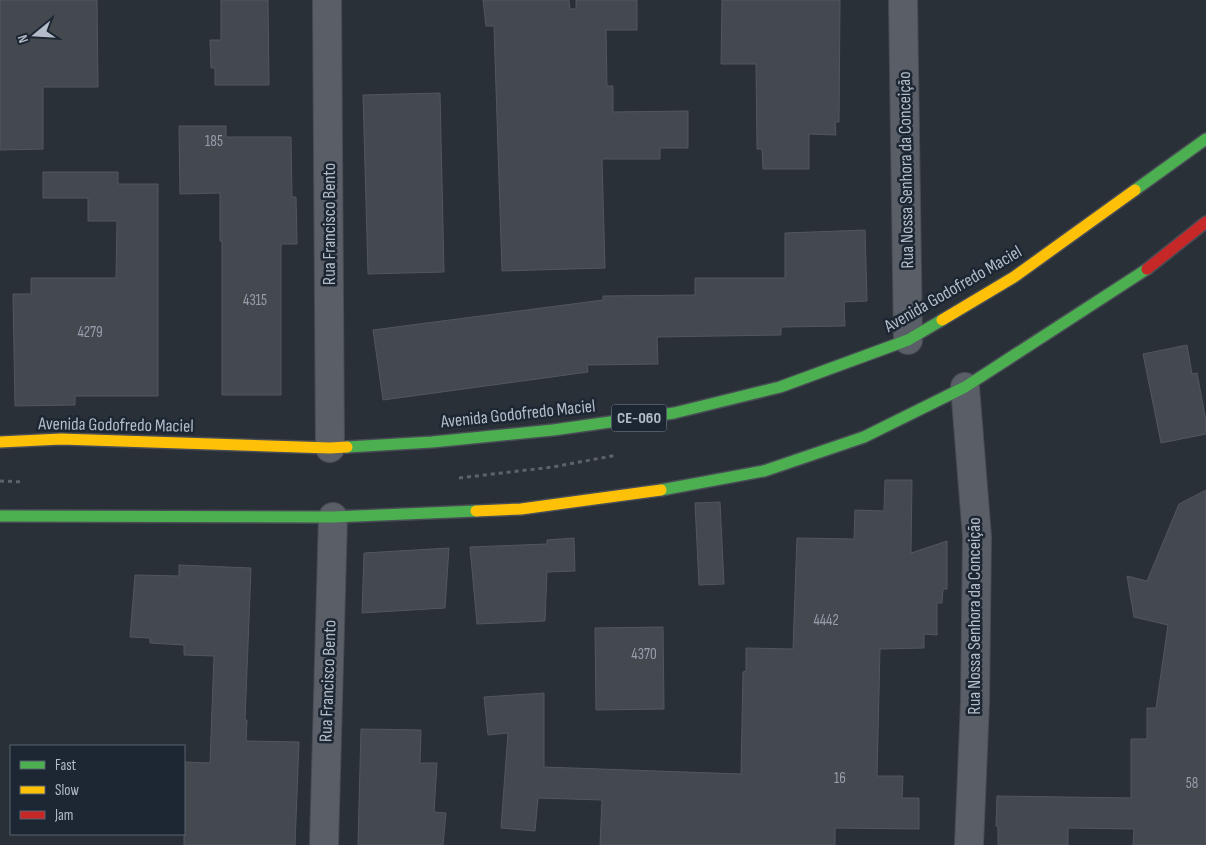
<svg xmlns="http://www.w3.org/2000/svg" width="1206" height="845" font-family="'Sofia Sans Condensed',sans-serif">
	<rect width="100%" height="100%" fill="#2a3038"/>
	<!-- building -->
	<g fill="#444950" stroke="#52575f">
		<polygon points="0,0 97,0 98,87 43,87 43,149 0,150"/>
		<polygon points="221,0 268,0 269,85 215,85 215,68 211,68 210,40 221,40"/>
		<polygon points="483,0 569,0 570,9 576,9 576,0 637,0 637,30 606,30 607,86 613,86 613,112 688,111 688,148 660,148 660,159 602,159 605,268 502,271 494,26 486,26"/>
		<polygon points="722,0 840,0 839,122 835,122 836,135 809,134 809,169 763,169 762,149 757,149 756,64 721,64"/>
		<polygon points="440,93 444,272 368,274 363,95"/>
		<polygon points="179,126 226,126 226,137 291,137 292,197 296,197 297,244 281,244 281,395 222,395 222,241 220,241 220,193 180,194"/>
		<polygon points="43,172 118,172 118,184 158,184 158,396 75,396 75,405 15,406 13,294 31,294 31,278 116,278 117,221 88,221 88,198 43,198"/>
		<polygon points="865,230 867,301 844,302 845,326 781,327 781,335 657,337 658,364 587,365 588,372 383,400 373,330 603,300 603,296 695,295 695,278 785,278 785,233"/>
		<polygon points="1187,345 1192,374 1197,373 1206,421 1206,434 1161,443 1143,354"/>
		<polygon points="885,480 912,480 911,553 947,541 947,589 943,589 942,603 937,603 937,635 924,634 924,648 880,649 877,776 903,776 902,798 919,798 919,829 835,828 835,845 600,845 602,800 538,798 535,831 501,828 508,733 488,735 484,697 544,693 544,767 741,774 743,672 746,671 746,648 793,649 797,538 854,539 855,510 884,511"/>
		<polygon points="1206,490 1206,845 1133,845 1134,829 1068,828 1068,845 998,845 998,826 996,826 997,796 1131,798 1131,739 1147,739 1147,708 1156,708 1168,625 1134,617 1127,576 1147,581 1179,504"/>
		<polygon points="720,502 724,584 699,585 695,503"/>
		<polygon points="574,538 575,571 547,572 545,621 477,624 470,547 547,544 547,540"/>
		<polygon points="449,548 445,608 362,613 364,553"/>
		<polygon points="179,565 251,568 245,720 247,720 246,741 299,742 295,845 184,845 184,762 210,763 214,656 184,655 184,645 150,643 150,638 130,637 135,575 179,576"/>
		<polygon points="663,627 664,709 596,710 595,628"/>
		<polygon points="361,729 421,730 420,763 437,763 434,812 446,813 443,845 358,845"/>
	</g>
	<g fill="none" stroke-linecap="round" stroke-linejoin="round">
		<defs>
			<g id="street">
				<polyline points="327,0 330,448"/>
				<polyline points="903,0 908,340"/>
				<polyline points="965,387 977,537 975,702 969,845"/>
				<polyline points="324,845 333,517"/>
			</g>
			<g id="fast">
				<polyline points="1135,190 1206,139"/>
				<polyline points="347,447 432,442 553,430 674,413 780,387 908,340 942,320"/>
				<polyline points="661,490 764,471 864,437 965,387 1147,269"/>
				<polyline points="0,516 333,517 476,511"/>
			</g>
			<g id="slow">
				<polyline points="942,320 1014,277 1135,190"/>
				<polyline points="0,442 61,439 330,448 347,447"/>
				<polyline points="476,511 521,509 661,490"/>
			</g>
			<polyline id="jam" points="1147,269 1206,222"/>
		</defs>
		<!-- street casing -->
		<use href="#street" stroke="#484c53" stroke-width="30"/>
		<!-- fast casing -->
		<use href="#fast" stroke="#484c55" stroke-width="14"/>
		<!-- slow casing -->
		<use href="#slow" stroke="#484c55" stroke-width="14"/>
		<!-- jam casing -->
		<use href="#jam" stroke="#484c55" stroke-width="14"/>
		<!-- path -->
		<g stroke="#5d636a" stroke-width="3" stroke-dasharray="4 4" stroke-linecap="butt">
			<polyline points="459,478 553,467 617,455"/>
			<polyline points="0,481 24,482"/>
		</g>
		<!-- street -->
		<use href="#street" stroke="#5a5e66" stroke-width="28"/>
		<!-- fast -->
		<use href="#fast" stroke="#4caf50" stroke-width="11"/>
		<!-- slow -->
		<use href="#slow" stroke="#ffc107" stroke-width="11"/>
		<!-- jam -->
		<use href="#jam" stroke="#c62828" stroke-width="11"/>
	</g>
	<g text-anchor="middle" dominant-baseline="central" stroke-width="5" stroke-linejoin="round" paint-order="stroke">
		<!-- number labels -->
		<g font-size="15" fill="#989fab">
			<text x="214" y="141">185</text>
			<text x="255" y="300">4315</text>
			<text x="90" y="332">4279</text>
			<text x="826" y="620">4442</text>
			<text x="644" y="654">4370</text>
			<text x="840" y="778">16</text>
			<text x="1192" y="783">58</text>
		</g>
		<!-- shield labels -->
		<rect fill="#1d2633" stroke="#878f9c" stroke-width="1" x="611.5" y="404.5" width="55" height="27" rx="4"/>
		<g font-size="16" font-weight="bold" fill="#b4bcc9">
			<text x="639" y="418">CE-060</text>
		</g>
		<!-- street labels -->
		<g font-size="18" fill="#b4bcc9" stroke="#1d2633">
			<text transform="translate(906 170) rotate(-91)">Rua Nossa Senhora da Conceição</text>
			<text transform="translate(329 224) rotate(-90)">Rua Francisco Bento</text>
			<text transform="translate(953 289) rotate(-30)">Avenida Godofredo Maciel</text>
			<text transform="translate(518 414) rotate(-6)">Avenida Godofredo Maciel</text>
			<text transform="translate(116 425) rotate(1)">Avenida Godofredo Maciel</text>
			<text transform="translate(974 616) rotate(-90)">Rua Nossa Senhora da Conceição</text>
			<text transform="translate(328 681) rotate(-88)">Rua Francisco Bento</text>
		</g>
	</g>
	<!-- legend -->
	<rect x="10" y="745" width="175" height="90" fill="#1d2633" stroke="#59626f"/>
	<rect x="20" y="761" width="25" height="8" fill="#4caf50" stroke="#59626f"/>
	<text x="55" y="770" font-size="15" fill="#b4bcc9">Fast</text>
	<rect x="20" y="786" width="25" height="8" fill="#ffc107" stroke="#59626f"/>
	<text x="55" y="795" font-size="15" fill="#b4bcc9">Slow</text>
	<rect x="20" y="811" width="25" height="8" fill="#c62828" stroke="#59626f"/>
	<text x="55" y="820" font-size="15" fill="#b4bcc9">Jam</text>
	<!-- north arrow -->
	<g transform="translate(35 35) rotate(252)" stroke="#1d2633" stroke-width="4" paint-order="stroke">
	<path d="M0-4L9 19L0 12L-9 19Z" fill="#b4bcc9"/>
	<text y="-8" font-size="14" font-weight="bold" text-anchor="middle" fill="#b4bcc9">N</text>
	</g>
</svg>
